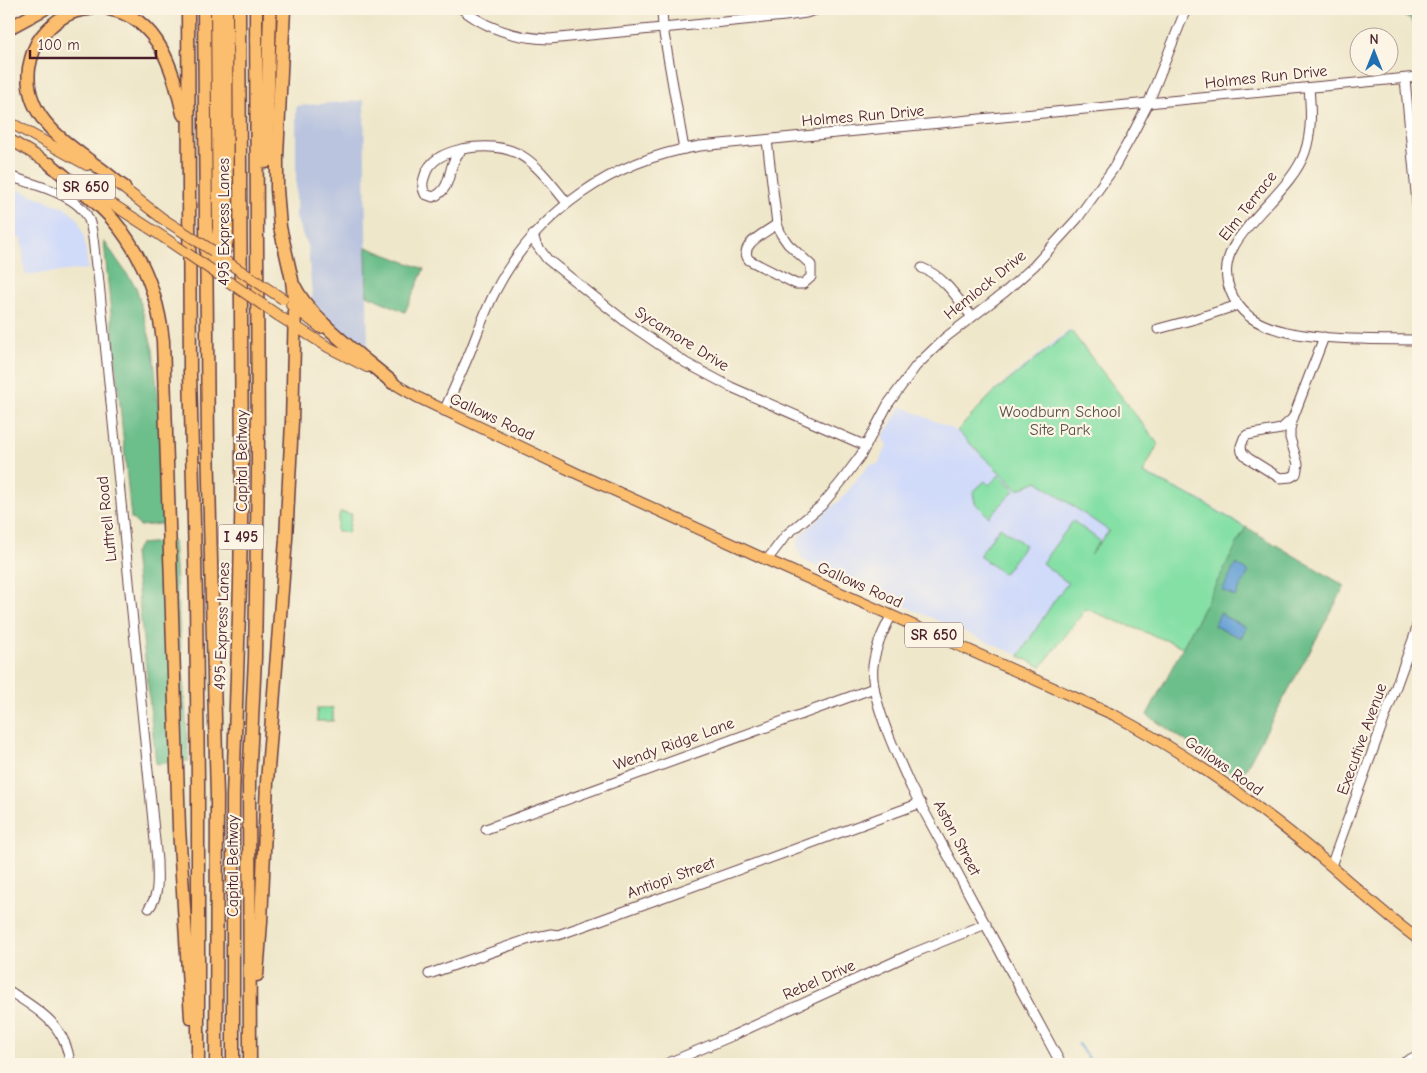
<svg xmlns="http://www.w3.org/2000/svg" width="1427" height="1073" font-family="'Comic Neue',sans-serif">
	<rect width="100%" height="100%" fill="#fcf5e5"/>
	<filter id="ink" filterUnits="userSpaceOnUse"><feTurbulence type="fractalNoise" baseFrequency=".02" numOctaves="2"/><feDisplacementMap in="SourceGraphic" scale="10" xChannelSelector="R" yChannelSelector="G"/><feConvolveMatrix kernelMatrix="1 2 1 2 8 2 1 2 1" color-interpolation-filters="sRGB"/></filter>
	<filter id="wash" filterUnits="userSpaceOnUse"><feTurbulence type="fractalNoise" baseFrequency=".0096" numOctaves="4" result="noise"/><feDisplacementMap in="SourceGraphic" scale="20" xChannelSelector="R" yChannelSelector="G"/><feGaussianBlur stdDeviation="1.12" result="paint"/><feColorMatrix in="noise" values="0 0 0 0 0 0 0 0 0 0 0 0 0 0 0 0 0 1.4 0 .05"/><feComposite in="paint" operator="in"/></filter>
	<g filter="url(#wash)">
		<rect width="100%" height="100%" fill="#efe7ca"/>
		<!-- built -->
		<g fill="#d0daf9">
			<polygon points="9,186 65,208 78,219 84,236 88,269 25,275 21,238 9,238"/>
			<polygon points="1070,329 1158,443 1143,472 1199,499 1246,527 1183,646 1081,591 1041,665 932,618 803,560 797,549 799,536 841,499 869,465 878,464 887,446 883,439 885,433 901,406 957,431 993,392"/>
		</g>
		<!-- industrial -->
		<polygon fill="#bac4de" points="364,100 368,351 313,308 308,248 296,218 296,106"/>
		<!-- green -->
		<g fill="#85e0a6" stroke="#688068">
			<polygon points="1071,331 1158,444 1143,473 1199,500 1246,528 1183,647 1086,609 1041,667 1019,656 1054,601 1068,583 1042,563 1073,521 1100,541 1090,555 1109,531 1037,481 1018,490 957,431 992,394"/>
			<polygon points="999,475 1015,490 989,517 975,503 973,492 985,481 989,485"/>
			<polygon points="340,512 352,514 348,533 336,531"/>
			<polygon points="1000,527 1025,545 1004,574 979,556"/>
			<rect x="317" y="708" width="16" height="13"/>
		</g>
		<!-- forest -->
		<g fill="#6cbe8b" stroke="#5b6e5b">
			<polygon points="1390,9 1418,9 1418,29 1411,20"/>
			<polygon points="104,241 136,287 153,350 171,523 140,526 131,518"/>
			<polygon points="366,247 424,269 405,312 367,295"/>
			<polygon points="1246,527 1345,586 1240,779 1196,748 1147,715"/>
			<polygon points="173,541 189,761 156,764 134,553 140,544"/>
		</g>
		<!-- water -->
		<g fill="#65a0d5" stroke="#586080">
			<polygon points="1236,564 1249,572 1235,597 1222,590"/>
			<polygon points="1220,613 1223,614 1223,616 1246,627 1241,638 1214,626"/>
		</g>
		<g fill="none" stroke-linecap="round" stroke-linejoin="round">
			<!-- stream -->
			<polyline stroke="#65a0d5" stroke-width="2.5" points="1078,1044 1093,1064"/>
		</g>
	</g>
	<g filter="url(#ink)">
		<g fill="none" stroke-linecap="round" stroke-linejoin="round">
			<defs>
				<g id="minor">
					<path d="M 462,9 C 488,30 517,38 549,39 L 785,16 L 806,13 L 819,9"/>
					<polyline points="662,9 663,28 684,149"/>
					<polyline points="1405,79 1418,213"/>
					<path d="M 1309,88 C 1311,110 1312,131 1305,152 C 1293,186 1252,214 1234,246 C 1226,259 1224,276 1230,290 C 1234,301 1241,310 1250,317 C 1285,343 1375,339 1418,340"/>
					<polyline points="767,140 777,224"/>
					<path d="M 462,149 C 458,153 455,158 453,163 C 448,176 449,191 433,197 L 425,194 C 422,188 422,184 424,178 C 429,159 445,153 462,149 Z"/>
					<path d="M 462,149 C 519,139 534,162 567,203"/>
					<path d="M 9,176 C 32,184 79,194 89,220 C 94,233 94,251 96,266 L 98,273 L 157,861 C 157,878 160,894 149,908"/>
					<path d="M 777,224 L 781,234 L 788,244 L 811,265 L 811,277 L 803,284 L 796,284 L 749,260 C 737,245 767,232 777,224 Z"/>
					<polyline points="533,235 536,244 547,259 626,322 686,363 731,387 866,446"/>
					<path d="M 922,268 C 945,277 957,298 972,317"/>
					<polyline points="1158,329 1195,319 1238,305"/>
					<path d="M 444,411 C 453,391 462,371 470,352 C 478,332 485,311 495,292 C 536,212 612,160 700,146 L 1418,77"/>
					<polygon points="1293,418 1290,429 1290,438 1298,464 1296,474 1291,477 1280,478 1248,458 1242,452 1241,446 1244,438 1247,435 1281,429"/>
					<polyline points="1293,418 1324,337"/>
					<polyline points="767,560 786,535 821,506 841,482 861,455 888,404 916,366 946,337 1005,292 1034,266 1077,219 1113,169 1131,137 1148,104 1186,9"/>
					<path d="M 891,616 C 883,632 875,648 873,666 C 869,697 898,758 911,787 L 1061,1064"/>
					<polyline points="486,829 874,688"/>
					<polyline points="1331,866 1415,634 1418,621"/>
					<polyline points="429,974 532,938 551,934 558,935 595,922 921,803"/>
					<path d="M 9,991 C 39,1010 66,1025 70,1064"/>
					<polyline points="666,1064 734,1035 911,954 986,924"/>
					<polyline points="1401,1064 1418,1055"/>
				</g>
				<g id="major">
					<polyline points="9,122 87,165"/>
					<polyline points="9,139 55,167"/>
					<polyline points="80,183 163,237"/>
					<polyline points="118,184 163,219"/>
					<polyline points="291,305 321,328"/>
					<polyline points="279,316 328,347 367,367"/>
					<path d="M 388,380 L 417,397 L 578,474 L 767,560 L 1114,715 C 1191,756 1264,809 1331,866 C 1360,891 1387,917 1418,939"/>
				</g>
				<g id="highway">
					<path d="M 89,9 C 69,10 53,22 41,37 C 34,46 31,57 29,68 C 23,115 62,140 94,164 C 105,171 114,180 124,187"/>
					<path d="M 109,9 C 159,18 174,72 183,114"/>
					<polyline points="188,9 190,373 196,599 198,783 198,1064"/>
					<polyline points="204,9 208,442 217,797 216,1064"/>
					<polyline points="9,28 44,9"/>
					<polyline points="266,162 270,9"/>
					<path d="M 50,164 C 71,182 95,199 113,220 C 142,254 158,296 163,341 L 179,828 L 191,1018"/>
					<polyline points="210,261 217,242 219,228 217,9"/>
					<path d="M 209,268 C 219,259 225,254 227,240 L 226,9"/>
					<path d="M 295,287 C 312,321 364,358 393,383"/>
					<polyline points="257,975 261,922 267,782 286,539 292,422 295,308 292,280 280,227 277,189 277,156 284,9"/>
					<polyline points="233,1064 233,797 240,584 242,469 239,9"/>
					<polyline points="250,1064 249,783 255,658 258,467 256,9"/>
				</g>
			</defs>
			<!-- minor casing -->
			<use href="#minor" stroke="#633d43" stroke-width="11"/>
			<!-- major casing -->
			<use href="#major" stroke="#633d43" stroke-width="12"/>
			<!-- highway casing -->
			<use href="#highway" stroke="#633d43" stroke-width="15"/>
			<!-- minor -->
			<use href="#minor" stroke="#fff" stroke-width="9"/>
			<!-- major -->
			<use href="#major" stroke="#fbbd6e" stroke-width="10"/>
			<!-- highway -->
			<use href="#highway" stroke="#fbbd6e" stroke-width="12"/>
			<defs>
				<g id="major-bridge">
					<polyline points="163,219 213,251"/>
					<polyline points="163,237 279,316"/>
					<polyline points="221,258 283,299"/>
				</g>
			</defs>
			<!-- major-bridge casing -->
			<use href="#major-bridge" stroke="#633d43" stroke-width="12" stroke-linecap="butt"/>
			<!-- major-bridge -->
			<use href="#major-bridge" stroke="#fbbd6e" stroke-width="10"/>
		</g>
	</g>
	<g text-anchor="middle" dominant-baseline="central" stroke-width="4.5" stroke-linejoin="round" paint-order="stroke">
		<!-- shield labels -->
		<g fill="#fcf5e5" stroke="#7f5f63" stroke-width="1">
			<rect x="57" y="174.5" width="58" height="25" rx="4"/>
			<rect x="218.5" y="524.5" width="45" height="25" rx="4"/>
			<rect x="905" y="622.5" width="58" height="25" rx="4"/>
		</g>
		<g font-size="15" font-weight="bold" fill="#4a1f2b">
			<text x="86" y="187">SR 650</text>
			<text x="241" y="537">I 495</text>
			<text x="934" y="635">SR 650</text>
		</g>
		<!-- street labels -->
		<g font-size="16" fill="#4a1f2b" stroke="#fcf5e5">
			<text transform="translate(1266 77) rotate(-6)">Holmes Run Drive</text>
			<text transform="translate(863 116) rotate(-5)">Holmes Run Drive</text>
			<text transform="translate(1248 206) rotate(-52)">Elm Terrace</text>
			<text transform="translate(224 222) rotate(-90)">495 Express Lanes</text>
			<text transform="translate(985 285) rotate(-39)">Hemlock Drive</text>
			<text transform="translate(682 339) rotate(32)">Sycamore Drive</text>
			<text transform="translate(492 417) rotate(25)">Gallows Road</text>
			<text transform="translate(242 461) rotate(-90)">Capital Beltway</text>
			<text transform="translate(107 519) rotate(-96)">Luttrell Road</text>
			<text transform="translate(860 585) rotate(24)">Gallows Road</text>
			<text transform="translate(222 626) rotate(-88)">495 Express Lanes</text>
			<text transform="translate(1362 739) rotate(-70)">Executive Avenue</text>
			<text transform="translate(674 744) rotate(-20)">Wendy Ridge Lane</text>
			<text transform="translate(1224 766) rotate(35)">Gallows Road</text>
			<text transform="translate(957 838) rotate(62)">Aston Street</text>
			<text transform="translate(233 866) rotate(-90)">Capital Beltway</text>
			<text transform="translate(671 878) rotate(-20)">Antiopi Street</text>
			<text transform="translate(819 980) rotate(-24)">Rebel Drive</text>
		</g>
		<!-- park labels -->
		<g font-size="16" fill="#594f4a" stroke="#fcf5e5">
			<text x="1060" y="412">Woodburn School<tspan x="1060" dy="18">Site Park</tspan></text>
		</g>
	</g>
	<!-- margin -->
	<rect width="1427" height="1073" fill="none" stroke="#fcf5e5" stroke-width="30"/>
	<!-- north arrow -->
	<g transform="translate(1374 52)"><circle r="24" fill="#fcf5e5" stroke="#b59f9b"/>
	<path d="M0-4L9 19L0 12L-9 19Z" fill="#1f6fb2"/>
	<text y="-8" font-size="14" font-weight="bold" text-anchor="middle" fill="#4a1f2b">N</text>
	</g>
	<!-- scale -->
	<path d="M30 50v8h126v-8" fill="none" stroke="#4a1f2b" stroke-width="2.5"/>
	<text x="38" y="50" font-size="15" fill="#4a1f2b" stroke="#fcf5e5" stroke-width="4" paint-order="stroke">100 m</text>
</svg>
